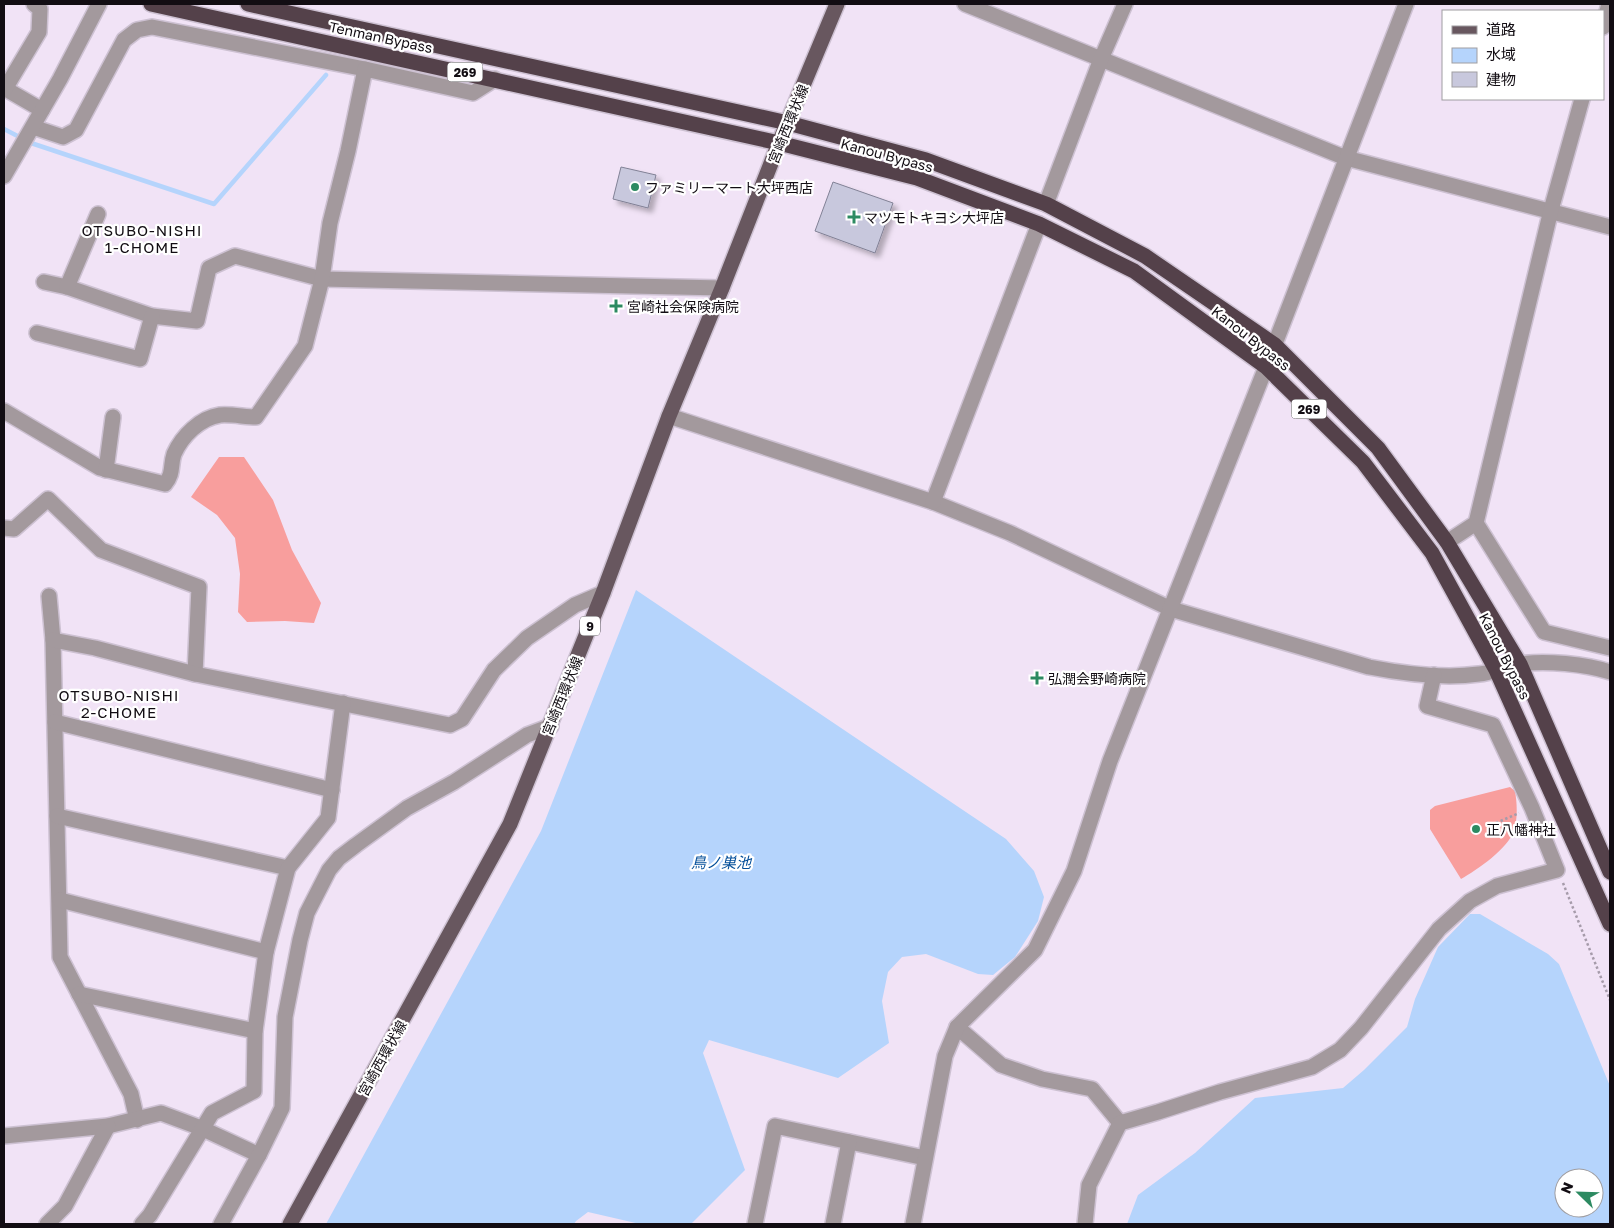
<svg xmlns="http://www.w3.org/2000/svg" width="1614" height="1228" font-family="'Golos Text','Noto Sans JP',sans-serif">
	<defs>
		<filter id="shadow"><feDropShadow dx="4.5" dy="4.5" stdDeviation="2.5" flood-color="#0004"/></filter>
	</defs>
	<rect width="100%" height="100%" fill="#f1e3f6"/>
	<!-- forest -->
	<g fill="#f89e9d">
		<polygon points="219,457 244,457 273,500 292,550 321,603 314,623 285,621 247,622 238,612 240,574 235,538 217,515 191,497"/>
		<path d="M 1510,787 L 1515,791 C 1517,802 1518,819 1514,830 C 1509,848 1477,870 1461,879 L 1430,829 L 1430,810 L 1435,806 Z"/>
	</g>
	<!-- water -->
	<g fill="#b5d4fc" fill-rule="evenodd">
		<polygon points="636,590 1006,839 1034,871 1044,897 1038,921 1015,957 993,975 978,974 926,954 902,957 888,972 882,1001 889,1043 838,1078 709,1040 703,1053 745,1170 691,1224 640,1224 588,1212 576,1221 574,1224 326,1224 541,831"/>
		<path d="M 1470,914 L 1480,914 L 1548,954 L 1559,964 L 1610,1086 L 1610,1224 L 1127,1224 L 1138,1195 L 1195,1153 L 1255,1098 L 1343,1088 L 1364,1070 L 1407,1027 L 1415,999 L 1438,947 ZM 1564,1178 L 1594,1178 L 1594,1208 L 1564,1208 Z"/>
	</g>
	<g fill="none" stroke-linecap="round" stroke-linejoin="round">
		<!-- stream -->
		<polyline stroke="#b5d4fc" stroke-width="4.5" points="4,129 31,143 214,204 326,75"/>
	</g>
	<!-- building -->
	<g fill="#c8c8dd" stroke="#818195" filter="url(#shadow)">
		<polygon points="621,167 656,175 648,208 613,199"/>
		<polygon points="833,182 893,203 875,253 815,231"/>
	</g>
	<g fill="none" stroke-linecap="round" stroke-linejoin="round">
		<defs>
			<g id="minor">
				<polyline points="965,4 1346,158 1610,227"/>
				<polyline points="1603,27 1609,4"/>
				<polyline points="4,88 42,110"/>
				<polyline points="5,89 39,32 40,9 34,4"/>
				<polyline points="33,127 63,137 76,130 124,40 137,30 152,27 365,69 473,93 495,79"/>
				<polyline points="4,176 60,79 99,4"/>
				<polyline points="1046,204 1101,59 1125,4"/>
				<polyline points="44,282 67,287 152,316 197,321 209,268 235,256 322,279 722,288"/>
				<polyline points="67,287 98,214"/>
				<polyline points="37,333 140,359 152,316"/>
				<path d="M 4,411 L 100,468 L 165,484 C 174,473 170,466 174,454 C 182,436 200,418 220,415 C 232,414 245,417 256,417 L 305,346 L 322,279 L 330,223 L 348,151 L 365,69"/>
				<path d="M 669,416 L 933,502 L 1010,533 L 1171,609 L 1369,667 C 1405,674 1443,679 1479,674 C 1493,673 1506,666 1520,664 C 1545,660 1586,664 1610,672"/>
				<polyline points="106,470 113,417"/>
				<polyline points="933,502 1039,224"/>
				<polyline points="1476,523 1544,632 1610,648"/>
				<polyline points="4,528 14,529 48,499 101,550 199,587 195,674"/>
				<polyline points="1447,542 1476,523 1551,210 1582,99"/>
				<polyline points="49,596 53,640 60,957 131,1094 137,1120"/>
				<polyline points="53,640 95,648 195,674 450,725 462,719 494,670 527,638 575,605 603,593"/>
				<polyline points="55,722 332,790"/>
				<polyline points="57,816 288,868"/>
				<polyline points="60,900 266,952"/>
				<polyline points="79,994 255,1031"/>
				<polyline points="957,1027 1001,1065 1042,1079 1092,1089 1120,1123"/>
				<polyline points="4,1136 108,1126 161,1113 201,1128 259,1155"/>
				<polyline points="47,1224 65,1206 108,1126"/>
				<polyline points="142,1224 150,1215 212,1113 254,1091 255,1031 266,952 288,868 328,818 343,703"/>
				<polyline points="221,1224 259,1155 282,1108 285,1017 300,940 307,913 329,870 339,858 356,845 407,808 454,782 527,735 551,726"/>
				<polyline points="755,1224 775,1126 925,1158"/>
				<polyline points="833,1224 849,1142"/>
				<polyline points="913,1224 945,1056 957,1027 1035,950 1074,871 1110,761 1266,367 1406,4"/>
				<polyline points="1085,1224 1089,1185 1120,1123 1158,1112 1220,1092 1312,1067 1340,1050 1361,1028 1439,929 1470,901 1497,886 1557,870 1532,808 1493,725 1427,706 1434,675"/>
			</g>
			<polyline id="major" points="290,1224 510,824 603,593 669,416 722,288 779,143 837,4"/>
			<g id="highway">
				<polyline points="151,4 779,143 917,178 1039,224 1134,271 1266,367 1363,462 1432,553 1496,670 1610,924"/>
				<polyline points="248,4 788,123 926,160 1046,204 1145,256 1275,345 1378,448 1447,542 1520,664 1610,872"/>
			</g>
		</defs>
		<!-- minor casing -->
		<use href="#minor" stroke="#cdc1d2" stroke-width="18"/>
		<!-- major casing -->
		<use href="#major" stroke="#cdc1d2" stroke-width="18"/>
		<!-- highway casing -->
		<use href="#highway" stroke="#cdc1d2" stroke-width="18"/>
		<!-- path -->
		<g stroke="#a69baa" stroke-width="2.5" stroke-dasharray="2.5 2.5" stroke-linecap="butt">
			<polyline points="1496,823 1519,813"/>
			<polyline points="1563,883 1610,1000"/>
		</g>
		<!-- minor -->
		<use href="#minor" stroke="#a3999d" stroke-width="15"/>
		<!-- major -->
		<use href="#major" stroke="#68575f" stroke-width="15"/>
		<!-- highway -->
		<use href="#highway" stroke="#54414a" stroke-width="15"/>
	</g>
	<!-- markers -->
	<g fill="#2c8a61" stroke="#fff" stroke-width="2">
		<circle cx="635" cy="187" r="5"/>
		<path d="M851.5 209.5h5v5h5v5h-5v5h-5v-5h-5v-5h5z"/>
		<path d="M613.5 298.5h5v5h5v5h-5v5h-5v-5h-5v-5h5z"/>
		<path d="M1034.5 670.5h5v5h5v5h-5v5h-5v-5h-5v-5h5z"/>
		<circle cx="1476" cy="829" r="5"/>
	</g>
	<g text-anchor="middle" dominant-baseline="central" stroke-width="4.5" stroke-linejoin="round" paint-order="stroke">
		<!-- shield labels -->
		<g fill="#fff" stroke="#59565a" stroke-width="1">
			<rect x="447.5" y="62.5" width="35" height="19" rx="4"/>
			<rect x="1291.5" y="399.5" width="35" height="19" rx="4"/>
			<rect x="580" y="616.5" width="20" height="19" rx="4"/>
		</g>
		<g font-size="12" font-weight="bold" fill="#120d13">
			<text x="465" y="72">269</text>
			<text x="1309" y="409">269</text>
			<text x="590" y="626">9</text>
		</g>
		<!-- street labels -->
		<g font-size="14" fill="#120d13" stroke="#fff">
			<text transform="translate(381 37) rotate(12)">Tenman Bypass</text>
			<text transform="translate(788 124) rotate(-68)">宮崎西環状線</text>
			<text transform="translate(887 155) rotate(15)">Kanou Bypass</text>
			<text transform="translate(1251 338) rotate(38)">Kanou Bypass</text>
			<text transform="translate(1505 656) rotate(63)">Kanou Bypass</text>
			<text transform="translate(562 696) rotate(-68)">宮崎西環状線</text>
			<text transform="translate(382 1058) rotate(-61)">宮崎西環状線</text>
		</g>
		<!-- poi labels -->
		<g font-size="14" fill="#120d13" stroke="#fff" text-anchor="start">
			<text x="645" y="187">ファミリーマート大坪西店</text>
			<text x="864" y="217">マツモトキヨシ大坪店</text>
			<text x="627" y="306">宮崎社会保険病院</text>
			<text x="1048" y="678">弘潤会野崎病院</text>
			<text x="1486" y="829">正八幡神社</text>
		</g>
		<!-- neighbourhood labels -->
		<g font-size="15" letter-spacing="1" fill="#120d13" stroke="#fff">
			<text x="142" y="230">OTSUBO-NISHI<tspan x="142" dy="17">1-CHOME</tspan></text>
			<text x="119" y="695">OTSUBO-NISHI<tspan x="119" dy="17">2-CHOME</tspan></text>
		</g>
		<!-- water labels -->
		<g font-size="15" font-style="italic" fill="#034e99" stroke="#fff">
			<text x="721" y="862">鳥ノ巣池</text>
		</g>
	</g>
	<!-- border -->
	<rect width="1614" height="1228" fill="none" stroke="#120d13" stroke-width="10"/>
	<!-- legend -->
	<rect x="1442" y="10" width="162" height="90" fill="#ffffff" stroke="#a09ea1"/>
	<rect x="1452" y="26" width="25" height="8" fill="#68575f" stroke="#a09ea1"/>
	<text x="1486" y="35" font-size="15" fill="#120d13">道路</text>
	<rect x="1452" y="48" width="25" height="15" fill="#b5d4fc" stroke="#a09ea1"/>
	<text x="1486" y="60" font-size="15" fill="#120d13">水域</text>
	<rect x="1452" y="72" width="25" height="15" fill="#c8c8dd" stroke="#a09ea1"/>
	<text x="1486" y="85" font-size="15" fill="#120d13">建物</text>
	<!-- north arrow -->
	<g transform="translate(1579 1193) rotate(293)"><circle r="24" fill="#ffffff" stroke="#a09ea1"/>
	<path d="M0-4L9 19L0 12L-9 19Z" fill="#2c8a61"/>
	<text y="-8" font-size="14" font-weight="bold" text-anchor="middle" fill="#120d13">N</text>
	</g>
</svg>
